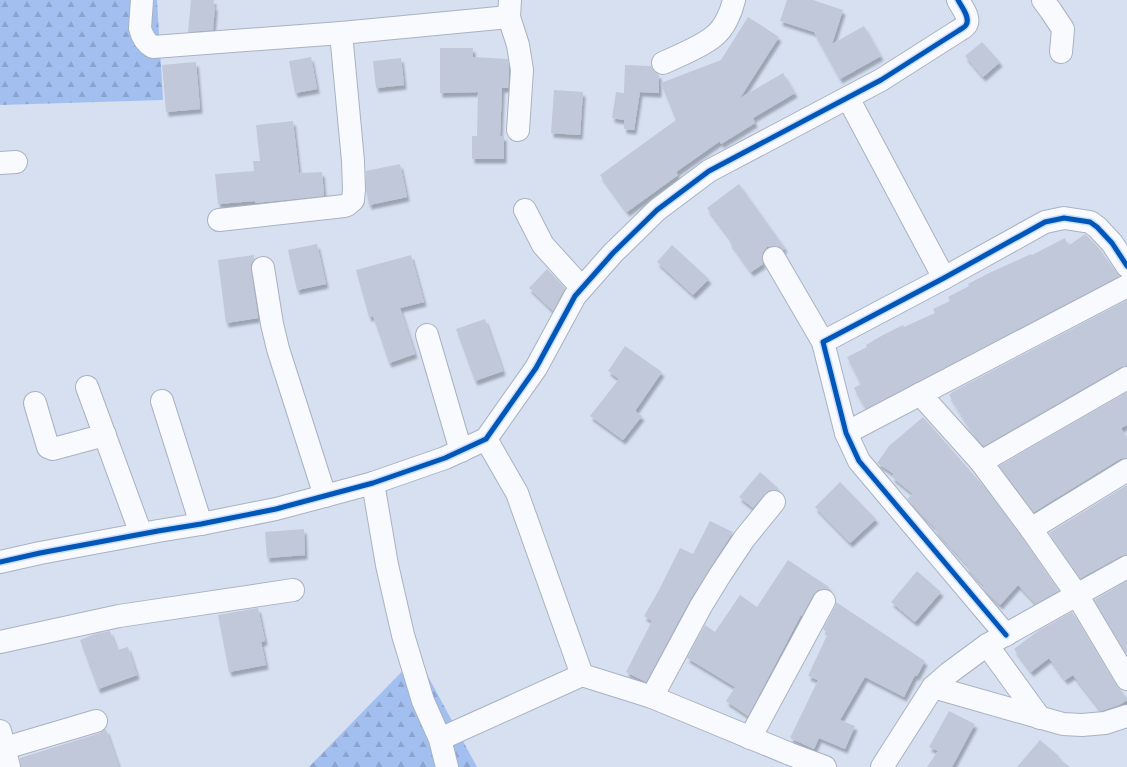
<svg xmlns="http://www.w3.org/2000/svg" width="1127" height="767" font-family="'Sofia Sans Condensed',sans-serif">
	<defs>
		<pattern id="forest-firs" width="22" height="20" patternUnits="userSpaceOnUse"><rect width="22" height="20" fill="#a2bff0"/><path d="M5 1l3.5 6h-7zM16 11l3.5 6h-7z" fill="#8ba4ce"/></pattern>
		<filter id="shadow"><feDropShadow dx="2.5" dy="4.5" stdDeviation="1" flood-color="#0004"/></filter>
	</defs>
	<rect width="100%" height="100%" fill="#d6e0f1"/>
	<!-- forest -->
	<g fill="url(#forest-firs)">
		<polygon points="0,0 157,0 163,100 0,105"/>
		<polygon points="417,656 477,767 309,767"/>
	</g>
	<!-- building -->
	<g fill="#c1c8da" filter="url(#shadow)">
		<polygon points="191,0 214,0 213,6 215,6 213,30 188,32"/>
		<polygon points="787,0 813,0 843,10 832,44 864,26 881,56 840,79 814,32 780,21"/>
		<polygon points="748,17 779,37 740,98 783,73 795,93 753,118 755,123 721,144 720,141 676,172 678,175 627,212 600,175 676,120 661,83 721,60"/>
		<polygon points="982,42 1000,62 983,77 965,56"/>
		<polygon points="440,48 473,48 473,57 508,59 509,71 508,88 502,88 500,136 504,136 504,159 472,159 472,136 477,136 478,92 440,93"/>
		<polygon points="311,57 317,89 295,93 289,61"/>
		<polygon points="401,58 404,85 376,88 373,61"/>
		<polygon points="196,62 200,109 166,112 162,65"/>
		<polygon points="625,65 651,66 652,69 655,73 659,75 659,93 640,92 634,130 624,129 624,120 612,118 616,92 624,93"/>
		<polygon points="554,90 583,92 580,135 551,133"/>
		<polygon points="293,121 299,173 322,172 324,196 255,203 255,201 218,204 215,174 254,171 253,161 260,161 256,125"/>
		<polygon points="400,164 407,197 369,205 366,190 366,171"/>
		<polygon points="739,184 785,248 783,250 780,247 774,246 767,247 763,252 762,258 763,264 751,272 729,241 731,240 707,208"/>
		<polygon points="1085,234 1097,246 1117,273 1120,276 866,409 854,388 861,384 847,357 867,347 866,345 883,335 903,325 904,327 935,313 933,309 950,301 948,297 969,286 968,284 987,274 1031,254 1032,255 1065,238 1068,246"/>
		<polygon points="317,244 326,284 297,290 288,250"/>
		<polygon points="672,245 709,279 693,295 657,262"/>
		<polygon points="254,255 254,259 251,264 251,270 258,318 226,323 218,260"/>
		<polygon points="411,255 424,302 400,308 415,354 389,363 373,316 369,317 356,270"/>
		<polygon points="547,269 565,288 553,311 529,288"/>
		<polygon points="1127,300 1127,366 1121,367 984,446 973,434 949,395 954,391"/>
		<polygon points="485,319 503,371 475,381 456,329"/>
		<polygon points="625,346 662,372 635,411 642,416 623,440 590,416 619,379 608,371"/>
		<polygon points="1127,392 1127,425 1121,428 1127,439 1127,458 1120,459 1034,512 999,466"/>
		<polygon points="923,417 986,489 1021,536 1059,591 1036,604 1018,585 1000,605 987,593 982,588 984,586 966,567 968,566 935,530 936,529 907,499 913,494 892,477 894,474 877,463 889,446"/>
		<polygon points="760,472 778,488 777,490 769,491 765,494 753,508 739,497"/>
		<polygon points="840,482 876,519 850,543 815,507"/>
		<polygon points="1127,485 1127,555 1121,556 1081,578 1049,533"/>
		<polygon points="710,521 733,532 690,600 646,682 626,672 652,621 644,616 659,590 680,548 693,554"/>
		<polygon points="304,529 305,555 267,558 265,532"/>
		<polygon points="788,560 829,587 828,589 823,589 818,590 813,595 802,616 801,615 748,716 726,701 735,687 687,658 705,625 715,632 740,595 757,607"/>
		<polygon points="917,571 941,592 915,622 891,602"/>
		<polygon points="1127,581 1127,655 1094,600"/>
		<polygon points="836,602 925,661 917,676 915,675 904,697 865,677 840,720 855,726 845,749 819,738 814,749 790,738 818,680 808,676 828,633 823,629 835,607"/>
		<polygon points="258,608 265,641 261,642 266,665 229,672 218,615"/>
		<polygon points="1072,612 1116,685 1127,698 1127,700 1119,705 1101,711 1073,675 1065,680 1049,658 1031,672 1014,649 1038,631"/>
		<polygon points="110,631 117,650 128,647 137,675 98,689 80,640 95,634"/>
		<polygon points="949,711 975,724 952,767 927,767 938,751 929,747"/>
		<polygon points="106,729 119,767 21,767 20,758 100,733"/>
		<polygon points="1040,740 1059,756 1058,758 1070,767 1017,767"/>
	</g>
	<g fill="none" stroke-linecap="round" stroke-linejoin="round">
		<defs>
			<g id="minor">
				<path d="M 142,0 L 140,28 C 142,37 146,43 153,47 L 341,33 L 509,17"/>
				<polyline points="510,0 509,17 518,45 522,70 518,130"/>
				<polyline points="1043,0 1051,11 1063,29 1061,52"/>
				<path d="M 663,63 C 678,56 701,47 713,37 C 724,29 731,13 734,0"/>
				<polyline points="848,98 944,278"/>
				<polyline points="0,163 16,162"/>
				<polyline points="525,210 543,245 582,288"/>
				<polyline points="219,220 344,206 347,205 353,200 354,190 353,161 341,33"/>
				<polyline points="774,258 823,342"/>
				<polyline points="263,268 272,324 278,349 325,496"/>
				<polyline points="427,335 461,451"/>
				<polyline points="87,387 141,534"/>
				<polyline points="920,394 981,462 1031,529 1077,595 1127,679"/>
				<polyline points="162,401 201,524"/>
				<polyline points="35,403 48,447 53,449 105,435"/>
				<polyline points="846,433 1127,286"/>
				<polyline points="486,439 517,493 582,675"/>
				<polyline points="981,462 1127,378"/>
				<polyline points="373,483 387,565 403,635 423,701 440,739 447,767"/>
				<polyline points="1031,529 1127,470"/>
				<path d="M 0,562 L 40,553 L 158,531 L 201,524 L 276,509 L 373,483 L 445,458 L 486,439 L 536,368 L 575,296 L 613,253 L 657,210 L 709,171 L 881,80 L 958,31 C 961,29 965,27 966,25 C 971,18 961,6 958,0"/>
				<polyline points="1006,635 859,461 846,433 823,342 944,278 1045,222 1064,218 1090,222 1097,227 1112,243 1127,266"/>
				<polyline points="0,642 119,616 293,590"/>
				<polyline points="987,645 1040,718"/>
				<polyline points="933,687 1063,724 1082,725 1105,723 1127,716"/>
				<polyline points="652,697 701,606 720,575 744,539 774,502"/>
				<polyline points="0,731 9,767"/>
				<polyline points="750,738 824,601"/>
				<polyline points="440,739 582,675 652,697 790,754 825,767"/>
				<polyline points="5,748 96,721"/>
				<polyline points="882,767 933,687 949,673 987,645 1127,567"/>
			</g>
		</defs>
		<!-- minor casing -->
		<use href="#minor" stroke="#a8b2c3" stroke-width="24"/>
		<!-- minor -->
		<use href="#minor" stroke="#f9fafd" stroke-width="22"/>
		<defs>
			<g id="cycleway">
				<path d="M 0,562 L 40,553 L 158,531 L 201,524 L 276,509 L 373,483 L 445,458 L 486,439 L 536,368 L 575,296 L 613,253 L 657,210 L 709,171 L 881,80 L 958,31 C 961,29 965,27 966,25 C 971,18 961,6 958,0"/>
				<polyline points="1006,635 859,461 846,433 823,342 944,278 1045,222 1064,218 1090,222 1097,227 1112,243 1127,266"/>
			</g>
		</defs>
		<!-- cycleway casing -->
		<use href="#cycleway" stroke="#caddfd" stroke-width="8"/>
		<!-- cycleway -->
		<use href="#cycleway" stroke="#0057b8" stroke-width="5"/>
	</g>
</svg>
